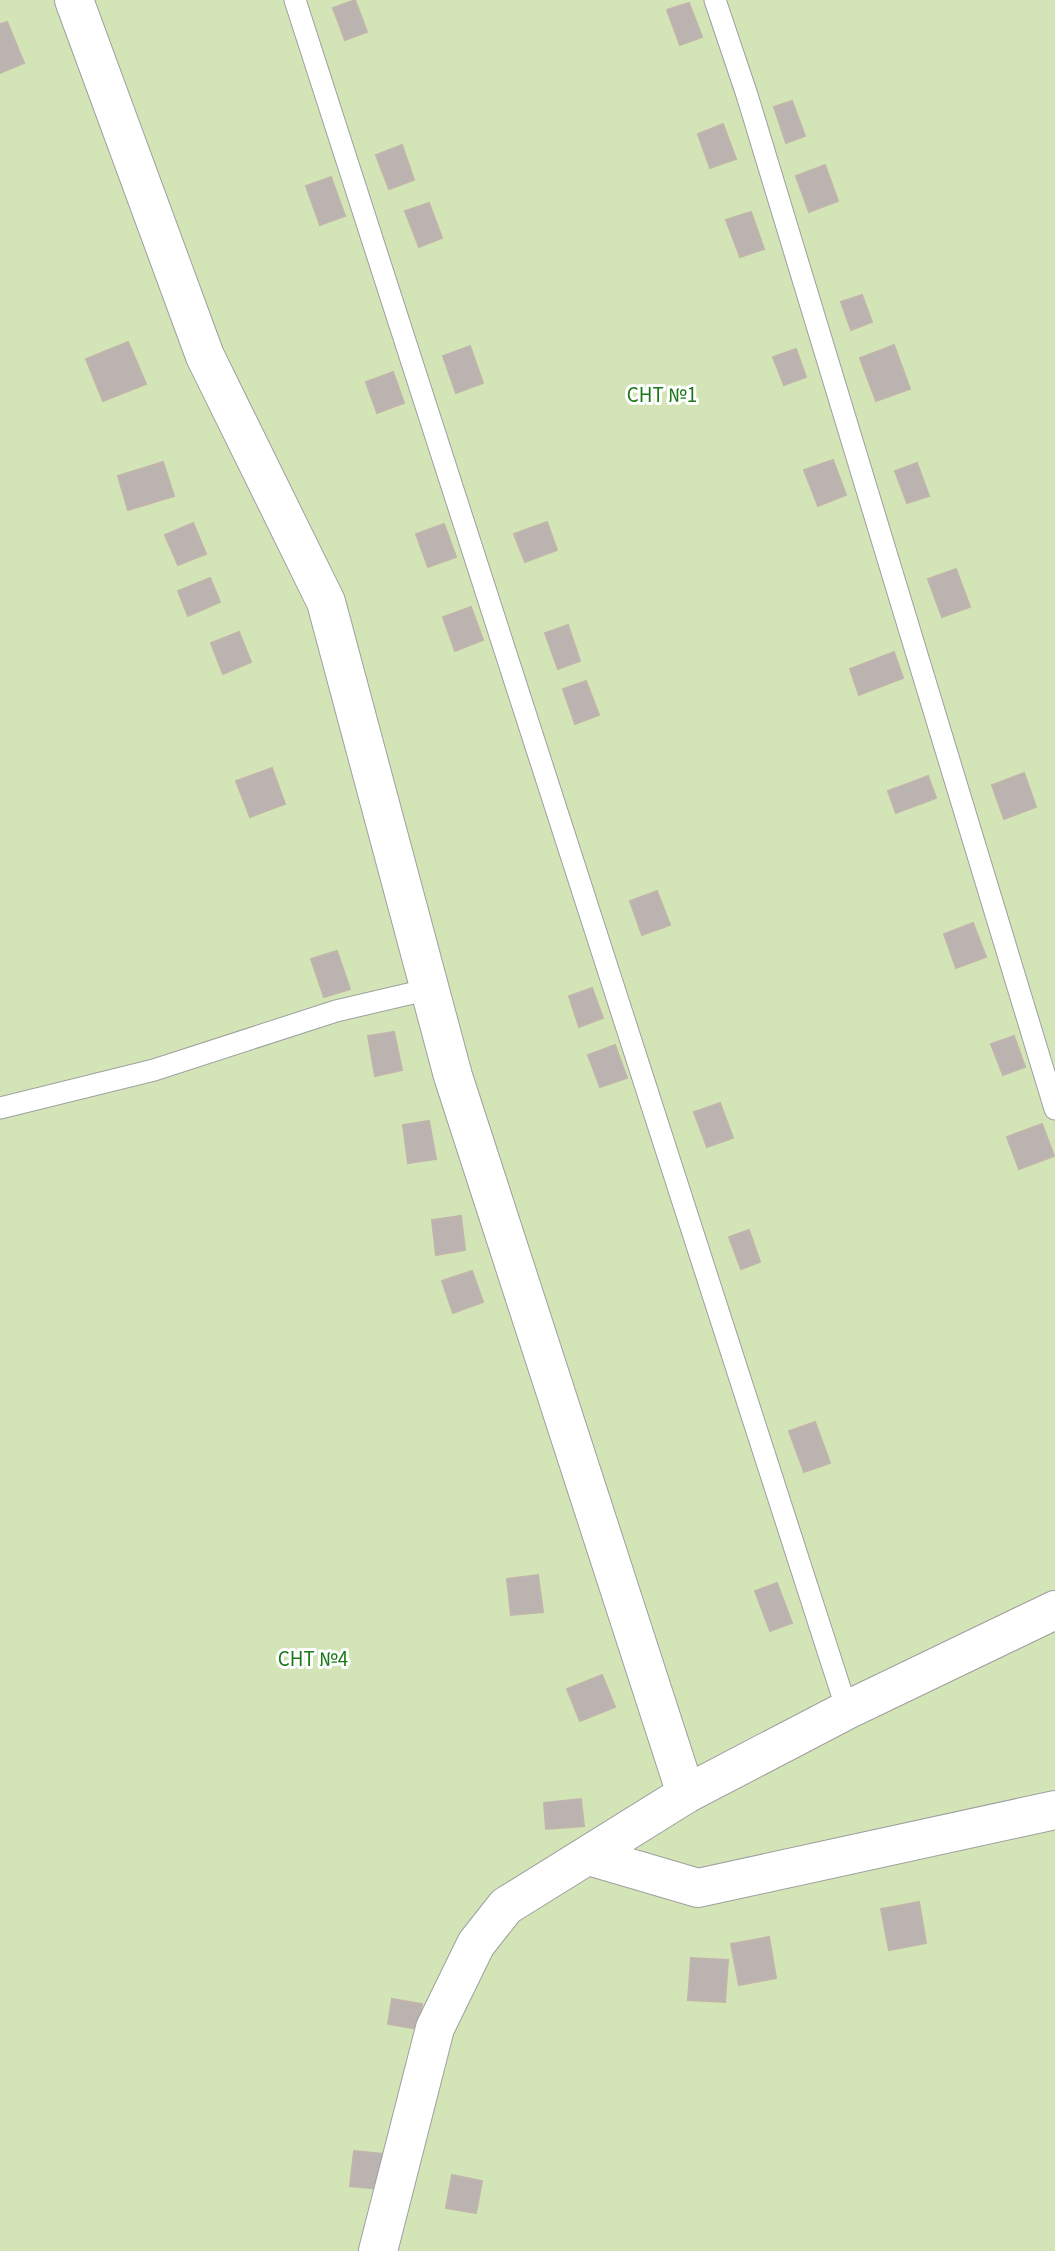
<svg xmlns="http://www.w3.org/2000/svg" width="1055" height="2251" font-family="'Source Sans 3',sans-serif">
	<rect width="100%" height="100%" fill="#f1eeea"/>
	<!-- grass -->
	<rect fill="#d3e5b6" x="0" y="0" width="1055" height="2251"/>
	<!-- building -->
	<g fill="#bab3b0" stroke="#c1b4ad" stroke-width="2">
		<polygon points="355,0 367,32 345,40 333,8"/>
		<polygon points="689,3 702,37 680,45 667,10"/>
		<polygon points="7,22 24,63 0,73 0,24"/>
		<polygon points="792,101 805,136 786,143 774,107"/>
		<polygon points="723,124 736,159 710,168 698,134"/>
		<polygon points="402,145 414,180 389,189 376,155"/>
		<polygon points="825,165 838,201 809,212 796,176"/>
		<polygon points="331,177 345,216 320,225 306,186"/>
		<polygon points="429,203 442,238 419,247 405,211"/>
		<polygon points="751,212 764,249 740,257 726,220"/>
		<polygon points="862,295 872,322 851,330 841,302"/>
		<polygon points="128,342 146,384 103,401 86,359"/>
		<polygon points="894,345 910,389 876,401 860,358"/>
		<polygon points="470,346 483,383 456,393 443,356"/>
		<polygon points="796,349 806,377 784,385 773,357"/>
		<polygon points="393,372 404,403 377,413 366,382"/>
		<polygon points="833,460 846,495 818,506 804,470"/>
		<polygon points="163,462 174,496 128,510 118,476"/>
		<polygon points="917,463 929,496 907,503 895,471"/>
		<polygon points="547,522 557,550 525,562 514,534"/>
		<polygon points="193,523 206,554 178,565 165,535"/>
		<polygon points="444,524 456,557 428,567 416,534"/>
		<polygon points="956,569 970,607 942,617 928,579"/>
		<polygon points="210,578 220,602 188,616 178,591"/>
		<polygon points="471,607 483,640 455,651 443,617"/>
		<polygon points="568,625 580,661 558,669 545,633"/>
		<polygon points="239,632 251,662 223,674 211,643"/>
		<polygon points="894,652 903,678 859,695 850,669"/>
		<polygon points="586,681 599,715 575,724 563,689"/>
		<polygon points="272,768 285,804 250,817 236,781"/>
		<polygon points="1024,773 1036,807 1004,819 992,785"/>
		<polygon points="928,776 936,798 896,813 888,791"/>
		<polygon points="657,891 670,925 642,935 630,901"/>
		<polygon points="973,923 986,957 956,968 944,934"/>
		<polygon points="337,951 350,989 324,997 311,959"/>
		<polygon points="592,988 603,1018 579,1027 569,996"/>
		<polygon points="394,1032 402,1070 375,1076 368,1036"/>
		<polygon points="1014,1036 1025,1067 1003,1075 991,1044"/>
		<polygon points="615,1045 627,1078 600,1087 588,1055"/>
		<polygon points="720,1103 733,1138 707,1147 694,1112"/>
		<polygon points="429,1121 436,1159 408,1163 403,1125"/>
		<polygon points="1042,1124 1054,1156 1019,1169 1007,1137"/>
		<polygon points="461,1216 465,1250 436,1255 432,1220"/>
		<polygon points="749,1230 760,1262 741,1269 729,1237"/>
		<polygon points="472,1271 483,1302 453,1313 442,1281"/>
		<polygon points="815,1422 830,1463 804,1472 789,1431"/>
		<polygon points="538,1575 543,1612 511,1615 507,1579"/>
		<polygon points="777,1583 792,1623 770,1631 755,1591"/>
		<polygon points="602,1675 615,1707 580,1721 567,1689"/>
		<polygon points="581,1799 584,1826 546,1829 544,1803"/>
		<polygon points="919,1902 926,1943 889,1950 881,1909"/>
		<polygon points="769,1937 776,1978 739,1985 731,1944"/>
		<polygon points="691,1958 728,1960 725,2002 688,2000"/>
		<polygon points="392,1999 422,2004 418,2029 388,2024"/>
		<polygon points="354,2151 383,2154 379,2189 350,2186"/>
		<polygon points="452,2175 482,2181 476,2213 446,2208"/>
	</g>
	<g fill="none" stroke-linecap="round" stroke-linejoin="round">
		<defs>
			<g id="service">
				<polyline points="295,0 847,1710"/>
				<polyline points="715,0 747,95 1055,1109"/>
				<polyline points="0,1108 154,1070 336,1011 430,989"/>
			</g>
			<g id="minor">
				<polyline points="74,0 205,356 326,602 453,1076 686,1794"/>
				<polyline points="589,1856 698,1888 1055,1810"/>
				<polyline points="378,2251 435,2028 476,1944 506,1906 686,1794 847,1710 1055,1610"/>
			</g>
		</defs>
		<!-- service casing -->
		<use href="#service" stroke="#9f9f9f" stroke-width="23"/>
		<!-- minor casing -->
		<use href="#minor" stroke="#9f9f9f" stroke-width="40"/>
		<!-- service -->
		<use href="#service" stroke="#fff" stroke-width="21"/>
		<!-- minor -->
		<use href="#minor" stroke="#fff" stroke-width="38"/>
	</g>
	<g text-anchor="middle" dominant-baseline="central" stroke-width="6" stroke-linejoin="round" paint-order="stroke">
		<!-- park labels -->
		<g font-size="21" fill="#1b7818" stroke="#fff">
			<text x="662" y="395">СНТ №1</text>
			<text x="313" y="1659">СНТ №4</text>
		</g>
	</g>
</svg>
